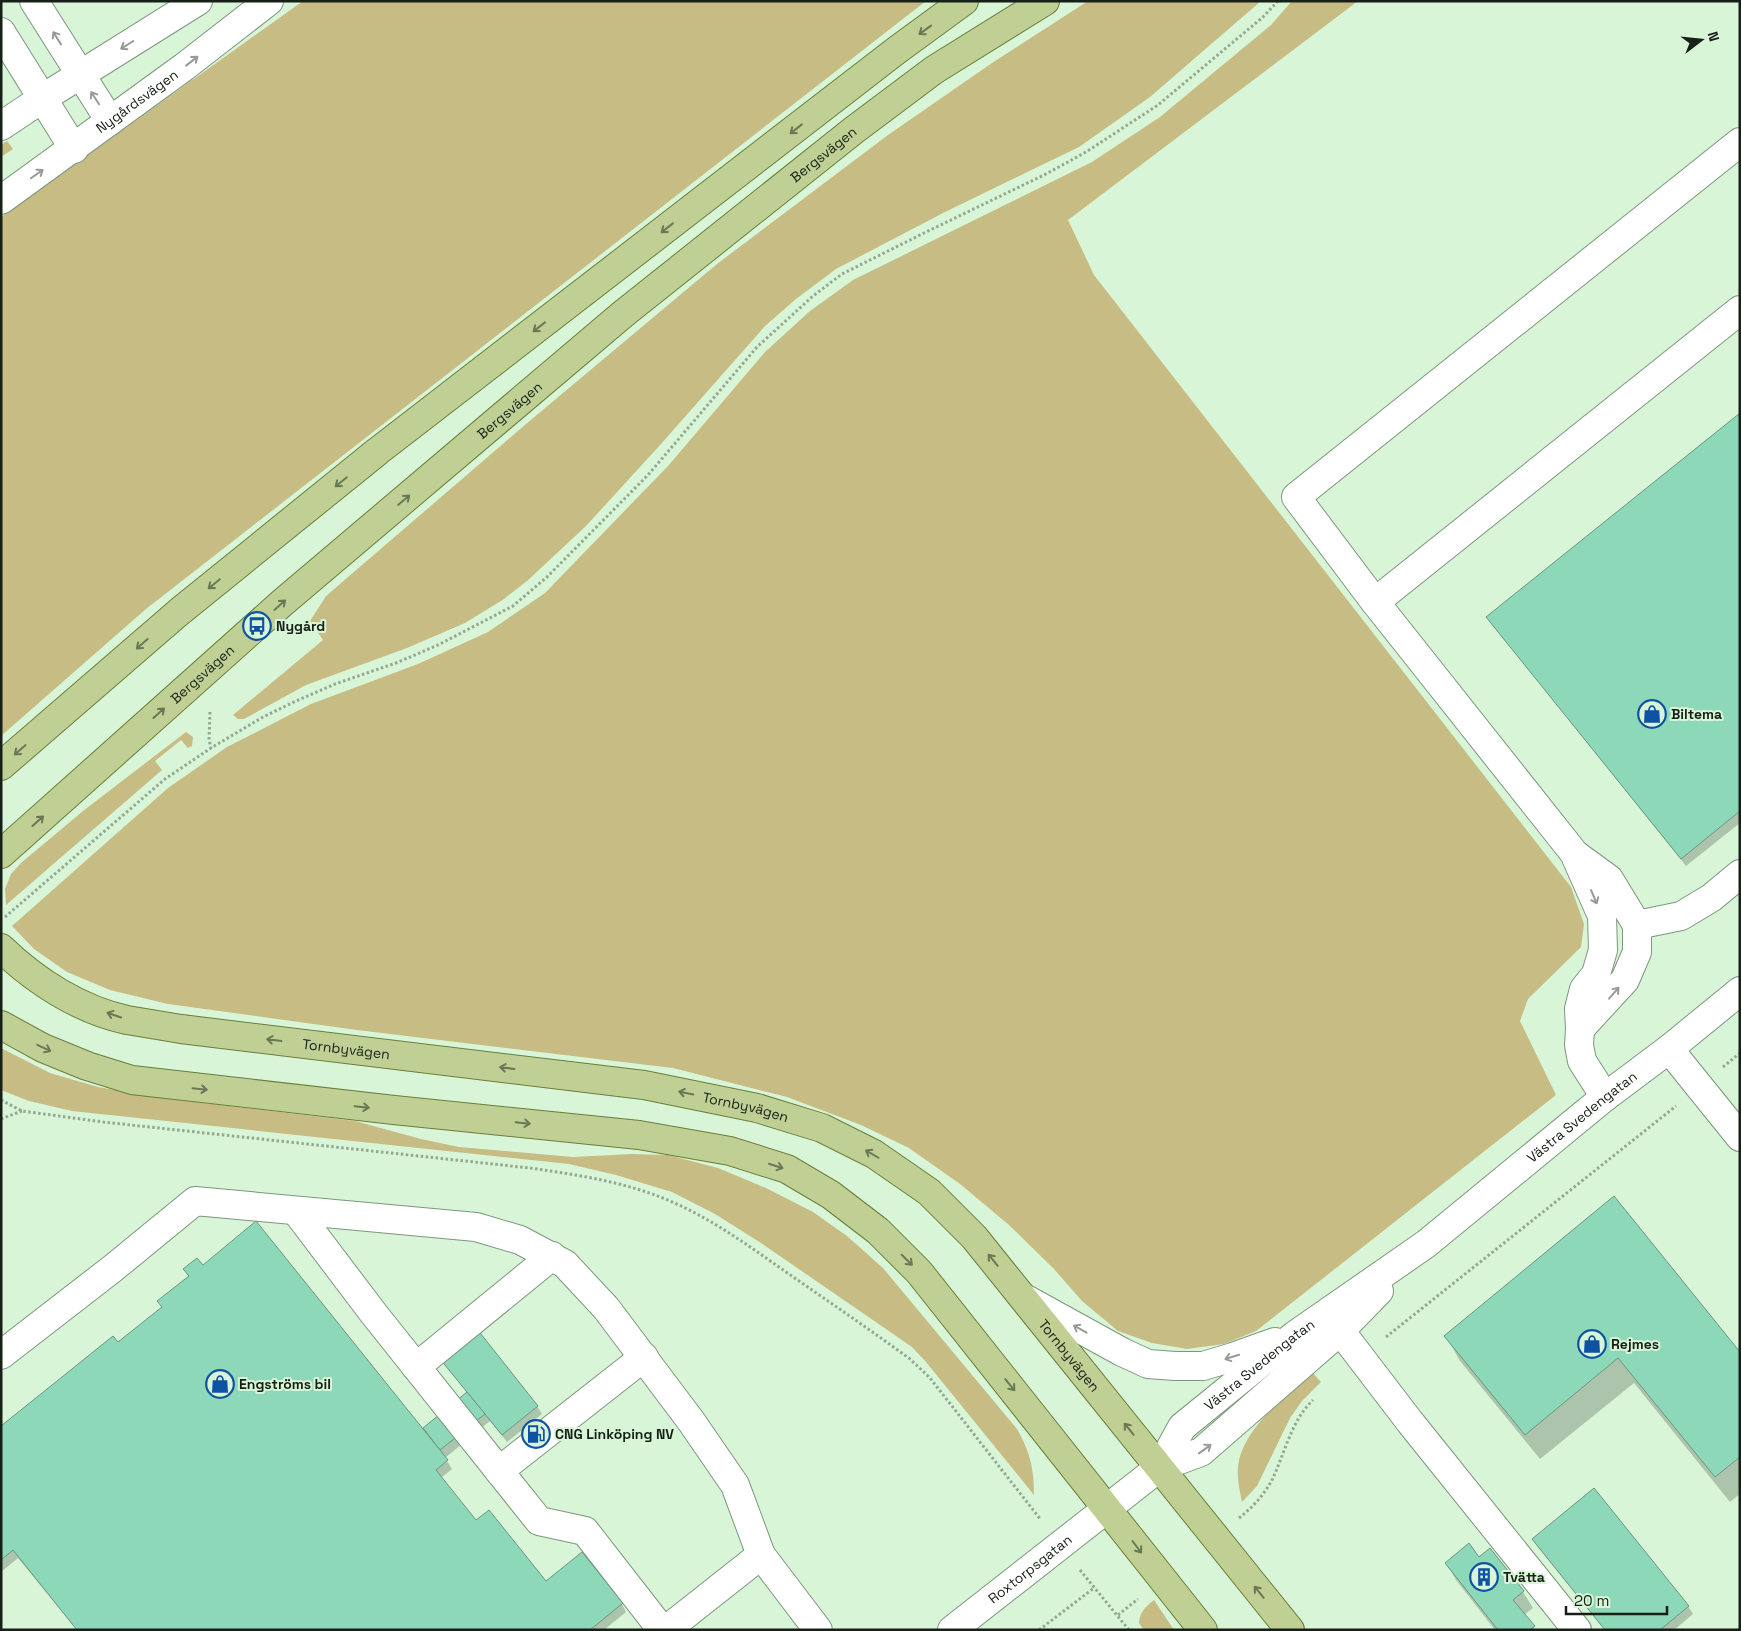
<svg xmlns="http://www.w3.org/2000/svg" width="1741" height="1631" font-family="'Space Grotesk',sans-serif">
	<rect width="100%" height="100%" fill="#d9f5d8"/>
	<!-- green -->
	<g fill="#c6bc84">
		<polygon points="303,1 926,1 146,609 1,736 1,217"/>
		<polygon points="1088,1 1261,1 1150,97 1079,147 943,213 836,269 796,299 765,326 661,444 586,526 527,581 504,599 465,623 407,648 306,685 244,719 238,719 233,715 323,640 310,621 326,596 526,424 717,264 888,135 992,63"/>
		<polygon points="1292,1 1358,1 1068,220 1094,275 1571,887 1584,924 1581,947 1528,999 1520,1021 1556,1095 1256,1331 1224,1344 1187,1349 1152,1343 1118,1331 1082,1301 1054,1269 1009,1225 960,1184 909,1148 861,1125 787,1097 673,1068 357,1030 168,1004 110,990 67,972 34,949 12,926 168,788 227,747 311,704 418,664 488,632 545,593 668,466 765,352 810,311 853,280 1092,162 1160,117 1271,25"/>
		<polygon points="7,141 13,149 1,157 1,145"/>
		<polygon points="186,732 193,737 192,746 188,748 181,740 155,761 162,770 6,905 5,889 11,874 21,863 83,811"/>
		<path d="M 1,1048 L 50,1073 L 98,1087 L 162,1098 L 355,1121 L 421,1139 L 459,1147 L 573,1157 L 632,1154 L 668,1155 L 718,1168 L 766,1188 L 813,1212 L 847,1236 L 883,1268 L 1017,1429 C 1030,1452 1034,1468 1034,1495 L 926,1362 L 912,1347 L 761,1243 L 715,1214 L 672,1192 L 616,1175 L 569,1164 L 72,1111 L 29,1101 L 1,1090 Z"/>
		<path d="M 1310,1370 L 1321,1382 L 1302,1401 L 1290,1418 L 1257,1486 L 1242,1502 C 1239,1488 1236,1474 1239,1460 C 1247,1426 1287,1395 1310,1370 Z"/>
		<path d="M 1154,1600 L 1174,1630 L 1144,1630 L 1139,1623 C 1140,1612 1145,1607 1154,1600 Z"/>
	</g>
	<!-- shadow -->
	<g fill="#0003">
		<polygon points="1740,415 1740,823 1686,866 1493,625"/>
		<polygon points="202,1267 423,1430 468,1393 442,1362 537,1406 542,1414 507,1442 490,1421 445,1458 452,1469 441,1478 476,1521 546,1583 622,1604 626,1612 604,1630 77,1630 18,1558 1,1572 1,1427 118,1344 163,1308 189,1276 185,1270"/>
		<polygon points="1446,1336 1740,1354 1740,1494 1730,1502 1634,1383 1540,1459 1460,1361"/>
		<polygon points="1534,1539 1688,1606 1693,1614 1674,1630 1605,1630 1538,1547"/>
		<polygon points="1479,1559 1523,1592 1533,1608 1524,1615 1535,1630 1495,1630 1456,1580 1446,1563"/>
	</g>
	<!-- building -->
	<g fill="#8cd8b9" stroke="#6e9484">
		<polygon points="1740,413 1740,811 1681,859 1486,617"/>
		<polygon points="1614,1196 1740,1352 1740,1457 1715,1477 1618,1358 1525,1435 1444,1336"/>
		<polygon points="256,1221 448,1460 436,1470 476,1520 489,1510 546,1581 582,1552 623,1603 590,1630 77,1630 13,1550 1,1560 1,1426 113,1336 118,1342 162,1307 157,1301 189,1276 183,1269 197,1258 203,1265"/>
		<polygon points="473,1324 538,1406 502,1435 436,1354"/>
		<polygon points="467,1392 485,1414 440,1450 423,1428"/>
		<polygon points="1594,1488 1689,1606 1660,1630 1605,1630 1532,1539"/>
		<polygon points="1469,1543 1479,1557 1490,1548 1524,1591 1513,1600 1535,1626 1530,1630 1498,1630 1445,1563"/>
	</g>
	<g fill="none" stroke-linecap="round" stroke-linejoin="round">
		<defs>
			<g id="minor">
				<polyline points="34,1 110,121"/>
				<polyline points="1,32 74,149"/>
				<polyline points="1,126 43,98 198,1"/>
				<path id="s1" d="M 1,200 L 184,67 L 269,1"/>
				<polyline points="1375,602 1740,310"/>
				<polyline points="1576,855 1609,879 1637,925 1637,952 1625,980 1580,1029"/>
				<polyline points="1637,925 1681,916 1711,898 1740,874"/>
				<polyline points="1669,1049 1740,1137"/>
				<polyline points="1605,1097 1582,1061 1579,1045 1580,1029 1579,1009 1584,989 1596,974 1603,950 1602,916 1574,853 1375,602 1296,497 1740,142"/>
				<polyline points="296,1211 374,1314 539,1521 585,1531 662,1630"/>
				<polyline points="1024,1298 1122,1352 1148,1364 1175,1366 1203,1366 1233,1357 1275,1342"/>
				<polyline points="1329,1316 1410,1422 1577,1630"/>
				<polyline points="1,1355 112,1269 195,1201 476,1227 520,1240 565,1264 606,1308 691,1421 735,1485 761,1555 818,1630"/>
				<polyline points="416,1367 552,1256"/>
				<path id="s2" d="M 1160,1467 L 1182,1427 L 1295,1335 L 1426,1244 L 1605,1097 L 1669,1049 L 1740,991"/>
				<polyline points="499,1471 644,1357"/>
				<polyline points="666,1630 761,1555"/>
				<path id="s3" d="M 952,1630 L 1160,1467 L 1201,1452 L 1340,1331 L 1379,1291"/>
			</g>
			<g id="major">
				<polyline points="1,766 179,612 378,451 897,50 964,1"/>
				<path id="s4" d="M 1,854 L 282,603 L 623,314 L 854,130 L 934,70 L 1045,1"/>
				<path id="s5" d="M 1,948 C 35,981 80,1010 127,1020 C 145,1023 163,1026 181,1029 L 644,1085 L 757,1108 L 822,1128 L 874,1154 L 929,1192 L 974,1237 L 1290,1630"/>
				<polyline points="1,1025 43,1048 87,1066 132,1080 394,1110 639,1135 730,1151 787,1169 831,1195 878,1231 919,1272 1203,1630"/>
			</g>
		</defs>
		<!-- minor casing -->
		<use href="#minor" stroke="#7d977d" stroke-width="30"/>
		<!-- major casing -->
		<use href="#major" stroke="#697e3a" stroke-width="30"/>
		<!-- path -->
		<g stroke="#92a892" stroke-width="3" stroke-dasharray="2.5 2.5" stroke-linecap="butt">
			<polyline points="210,712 209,740 211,748"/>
			<polyline points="5,917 165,779 211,748 263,717 296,701 335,684 396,663 438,645 513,606 547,577 648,475 757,347 813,296 842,274 924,233 1046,174 1086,152 1158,105 1263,17 1278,1"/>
			<polyline points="1723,1067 1740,1053"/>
			<path d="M 1,1100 L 22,1111 L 103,1122 L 530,1168 C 578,1175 626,1182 670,1201 C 712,1219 749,1246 786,1272 C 828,1301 869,1329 910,1359 L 930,1378 L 1041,1520"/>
			<polyline points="1,1119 22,1111"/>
			<polyline points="1386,1337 1676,1106"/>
			<path d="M 1239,1518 C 1252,1508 1264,1495 1272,1480 C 1285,1453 1291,1421 1313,1400"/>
			<polyline points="1080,1570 1129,1630"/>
			<polyline points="1118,1615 1138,1599"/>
			<polyline points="1039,1630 1094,1588"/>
		</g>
		<!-- minor -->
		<use href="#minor" stroke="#fff" stroke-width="28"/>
		<!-- major -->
		<use href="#major" stroke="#c0d094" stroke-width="28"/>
	</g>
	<!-- one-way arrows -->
	<defs><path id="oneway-shaft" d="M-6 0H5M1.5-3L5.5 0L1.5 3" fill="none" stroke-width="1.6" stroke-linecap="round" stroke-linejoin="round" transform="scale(1.25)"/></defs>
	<g stroke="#6b7855">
		<use href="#oneway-shaft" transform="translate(925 30) rotate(144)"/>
		<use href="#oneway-shaft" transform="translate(796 129) rotate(142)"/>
		<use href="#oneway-shaft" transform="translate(667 228) rotate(142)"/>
		<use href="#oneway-shaft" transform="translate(539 327) rotate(142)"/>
		<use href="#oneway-shaft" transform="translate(341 482) rotate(141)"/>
		<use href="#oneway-shaft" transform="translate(404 500) rotate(-40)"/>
		<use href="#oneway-shaft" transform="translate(214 584) rotate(141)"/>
		<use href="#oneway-shaft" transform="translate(280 605) rotate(-42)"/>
		<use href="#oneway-shaft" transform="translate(142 644) rotate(139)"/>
		<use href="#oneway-shaft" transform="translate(159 713) rotate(-42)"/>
		<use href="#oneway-shaft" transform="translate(20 750) rotate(139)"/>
		<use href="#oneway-shaft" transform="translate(38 821) rotate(-42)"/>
		<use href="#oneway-shaft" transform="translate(114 1015) rotate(-161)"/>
		<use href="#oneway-shaft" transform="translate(274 1040) rotate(-173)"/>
		<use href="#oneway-shaft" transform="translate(44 1048) rotate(25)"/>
		<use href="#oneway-shaft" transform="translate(507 1068) rotate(-173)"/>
		<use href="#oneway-shaft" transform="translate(200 1089) rotate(6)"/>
		<use href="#oneway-shaft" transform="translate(686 1093) rotate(-168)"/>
		<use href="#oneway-shaft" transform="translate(362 1107) rotate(6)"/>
		<use href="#oneway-shaft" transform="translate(523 1123) rotate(6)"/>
		<use href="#oneway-shaft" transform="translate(872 1154) rotate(-150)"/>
		<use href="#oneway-shaft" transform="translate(776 1166) rotate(18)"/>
		<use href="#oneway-shaft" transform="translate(907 1260) rotate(45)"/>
		<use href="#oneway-shaft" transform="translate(993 1260) rotate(-129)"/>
		<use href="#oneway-shaft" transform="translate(1010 1385) rotate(51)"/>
		<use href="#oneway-shaft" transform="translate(1129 1429) rotate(-129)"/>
		<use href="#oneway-shaft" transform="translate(1137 1547) rotate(53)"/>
		<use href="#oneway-shaft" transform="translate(1259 1592) rotate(-129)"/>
	</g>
	<g stroke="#969b96">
		<use href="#oneway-shaft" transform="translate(57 38) rotate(-122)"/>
		<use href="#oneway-shaft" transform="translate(127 45) rotate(148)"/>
		<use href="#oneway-shaft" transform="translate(192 61) rotate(-38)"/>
		<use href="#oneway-shaft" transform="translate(95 98) rotate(-123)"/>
		<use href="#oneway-shaft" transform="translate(37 174) rotate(-35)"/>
		<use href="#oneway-shaft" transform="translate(1594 897) rotate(67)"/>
		<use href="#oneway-shaft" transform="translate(1614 993) rotate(-49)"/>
		<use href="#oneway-shaft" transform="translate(1080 1329) rotate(-151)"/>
		<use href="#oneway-shaft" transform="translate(1232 1357) rotate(163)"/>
		<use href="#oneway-shaft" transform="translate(1205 1449) rotate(-36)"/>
	</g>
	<!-- icons -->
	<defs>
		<symbol id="bus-ring" viewBox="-11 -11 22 22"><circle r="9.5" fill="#d9f5d8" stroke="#0e53a3" stroke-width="1.5"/><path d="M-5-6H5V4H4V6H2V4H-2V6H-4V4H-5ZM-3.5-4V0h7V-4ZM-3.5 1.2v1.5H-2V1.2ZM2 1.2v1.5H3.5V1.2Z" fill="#0e53a3"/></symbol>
		<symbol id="shop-ring" viewBox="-11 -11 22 22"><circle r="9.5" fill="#d9f5d8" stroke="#0e53a3" stroke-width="1.5"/><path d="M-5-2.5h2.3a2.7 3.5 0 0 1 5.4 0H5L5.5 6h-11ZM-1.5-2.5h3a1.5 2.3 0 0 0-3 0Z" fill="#0e53a3"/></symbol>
		<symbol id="fuel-ring" viewBox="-11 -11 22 22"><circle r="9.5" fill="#d9f5d8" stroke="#0e53a3" stroke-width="1.5"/><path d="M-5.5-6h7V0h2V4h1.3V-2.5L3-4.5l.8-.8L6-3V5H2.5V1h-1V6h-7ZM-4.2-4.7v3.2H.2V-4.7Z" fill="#0e53a3"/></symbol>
		<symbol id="building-ring" viewBox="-11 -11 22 22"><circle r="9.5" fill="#d9f5d8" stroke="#0e53a3" stroke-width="1.5"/><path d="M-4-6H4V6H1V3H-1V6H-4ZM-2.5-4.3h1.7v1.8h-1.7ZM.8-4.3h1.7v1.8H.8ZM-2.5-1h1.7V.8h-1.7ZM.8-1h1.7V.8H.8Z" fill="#0e53a3"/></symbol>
	</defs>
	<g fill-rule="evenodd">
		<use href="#bus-ring" x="241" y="610" width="32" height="32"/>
		<use href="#shop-ring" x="1636" y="698" width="32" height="32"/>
		<use href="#shop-ring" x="1576" y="1328" width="32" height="32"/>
		<use href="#shop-ring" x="204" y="1368" width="32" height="32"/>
		<use href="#fuel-ring" x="520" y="1418" width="32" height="32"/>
		<use href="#building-ring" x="1468" y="1561" width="32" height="32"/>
	</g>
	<g text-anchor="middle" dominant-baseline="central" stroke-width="4" stroke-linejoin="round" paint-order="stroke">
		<!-- street labels -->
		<g font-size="14" fill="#162016" stroke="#d9f5d8">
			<text stroke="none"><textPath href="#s1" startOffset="168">Nygårdsvägen</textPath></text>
			<text stroke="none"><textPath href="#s4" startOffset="1080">Bergsvägen</textPath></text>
			<text stroke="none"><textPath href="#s4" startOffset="675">Bergsvägen</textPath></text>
			<text stroke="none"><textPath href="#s4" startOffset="270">Bergsvägen</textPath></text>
			<text stroke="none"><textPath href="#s5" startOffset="368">Tornbyvägen</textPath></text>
			<text stroke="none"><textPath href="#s5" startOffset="772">Tornbyvägen</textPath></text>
			<text stroke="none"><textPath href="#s2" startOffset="552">Västra Svedengatan</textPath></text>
			<text stroke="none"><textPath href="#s5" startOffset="1192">Tornbyvägen</textPath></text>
			<text stroke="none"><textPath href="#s2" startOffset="145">Västra Svedengatan</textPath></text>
			<text stroke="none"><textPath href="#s3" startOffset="99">Roxtorpsgatan</textPath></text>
		</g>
		<!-- poi labels -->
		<g font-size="14" font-weight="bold" fill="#162016" stroke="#d9f5d8" text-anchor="start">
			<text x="276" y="626">Nygård</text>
			<text x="1671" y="714">Biltema</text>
			<text x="1611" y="1344">Rejmes</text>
			<text x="239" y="1384">Engströms bil</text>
			<text x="555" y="1434">CNG Linköping NV</text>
			<text x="1503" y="1577">Tvätta</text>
		</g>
	</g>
	<!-- border -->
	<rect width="1741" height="1631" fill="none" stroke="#162016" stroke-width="5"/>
	<!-- north arrow -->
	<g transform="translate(1701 40) rotate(74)" stroke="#d9f5d8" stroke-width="4" paint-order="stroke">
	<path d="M0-4L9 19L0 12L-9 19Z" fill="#162016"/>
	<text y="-8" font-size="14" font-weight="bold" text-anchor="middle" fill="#162016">N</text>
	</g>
	<!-- scale -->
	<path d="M1566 1606v8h101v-8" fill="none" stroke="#162016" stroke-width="2.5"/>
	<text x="1574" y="1606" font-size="15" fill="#162016" stroke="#d9f5d8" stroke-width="4" paint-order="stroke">20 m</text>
</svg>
